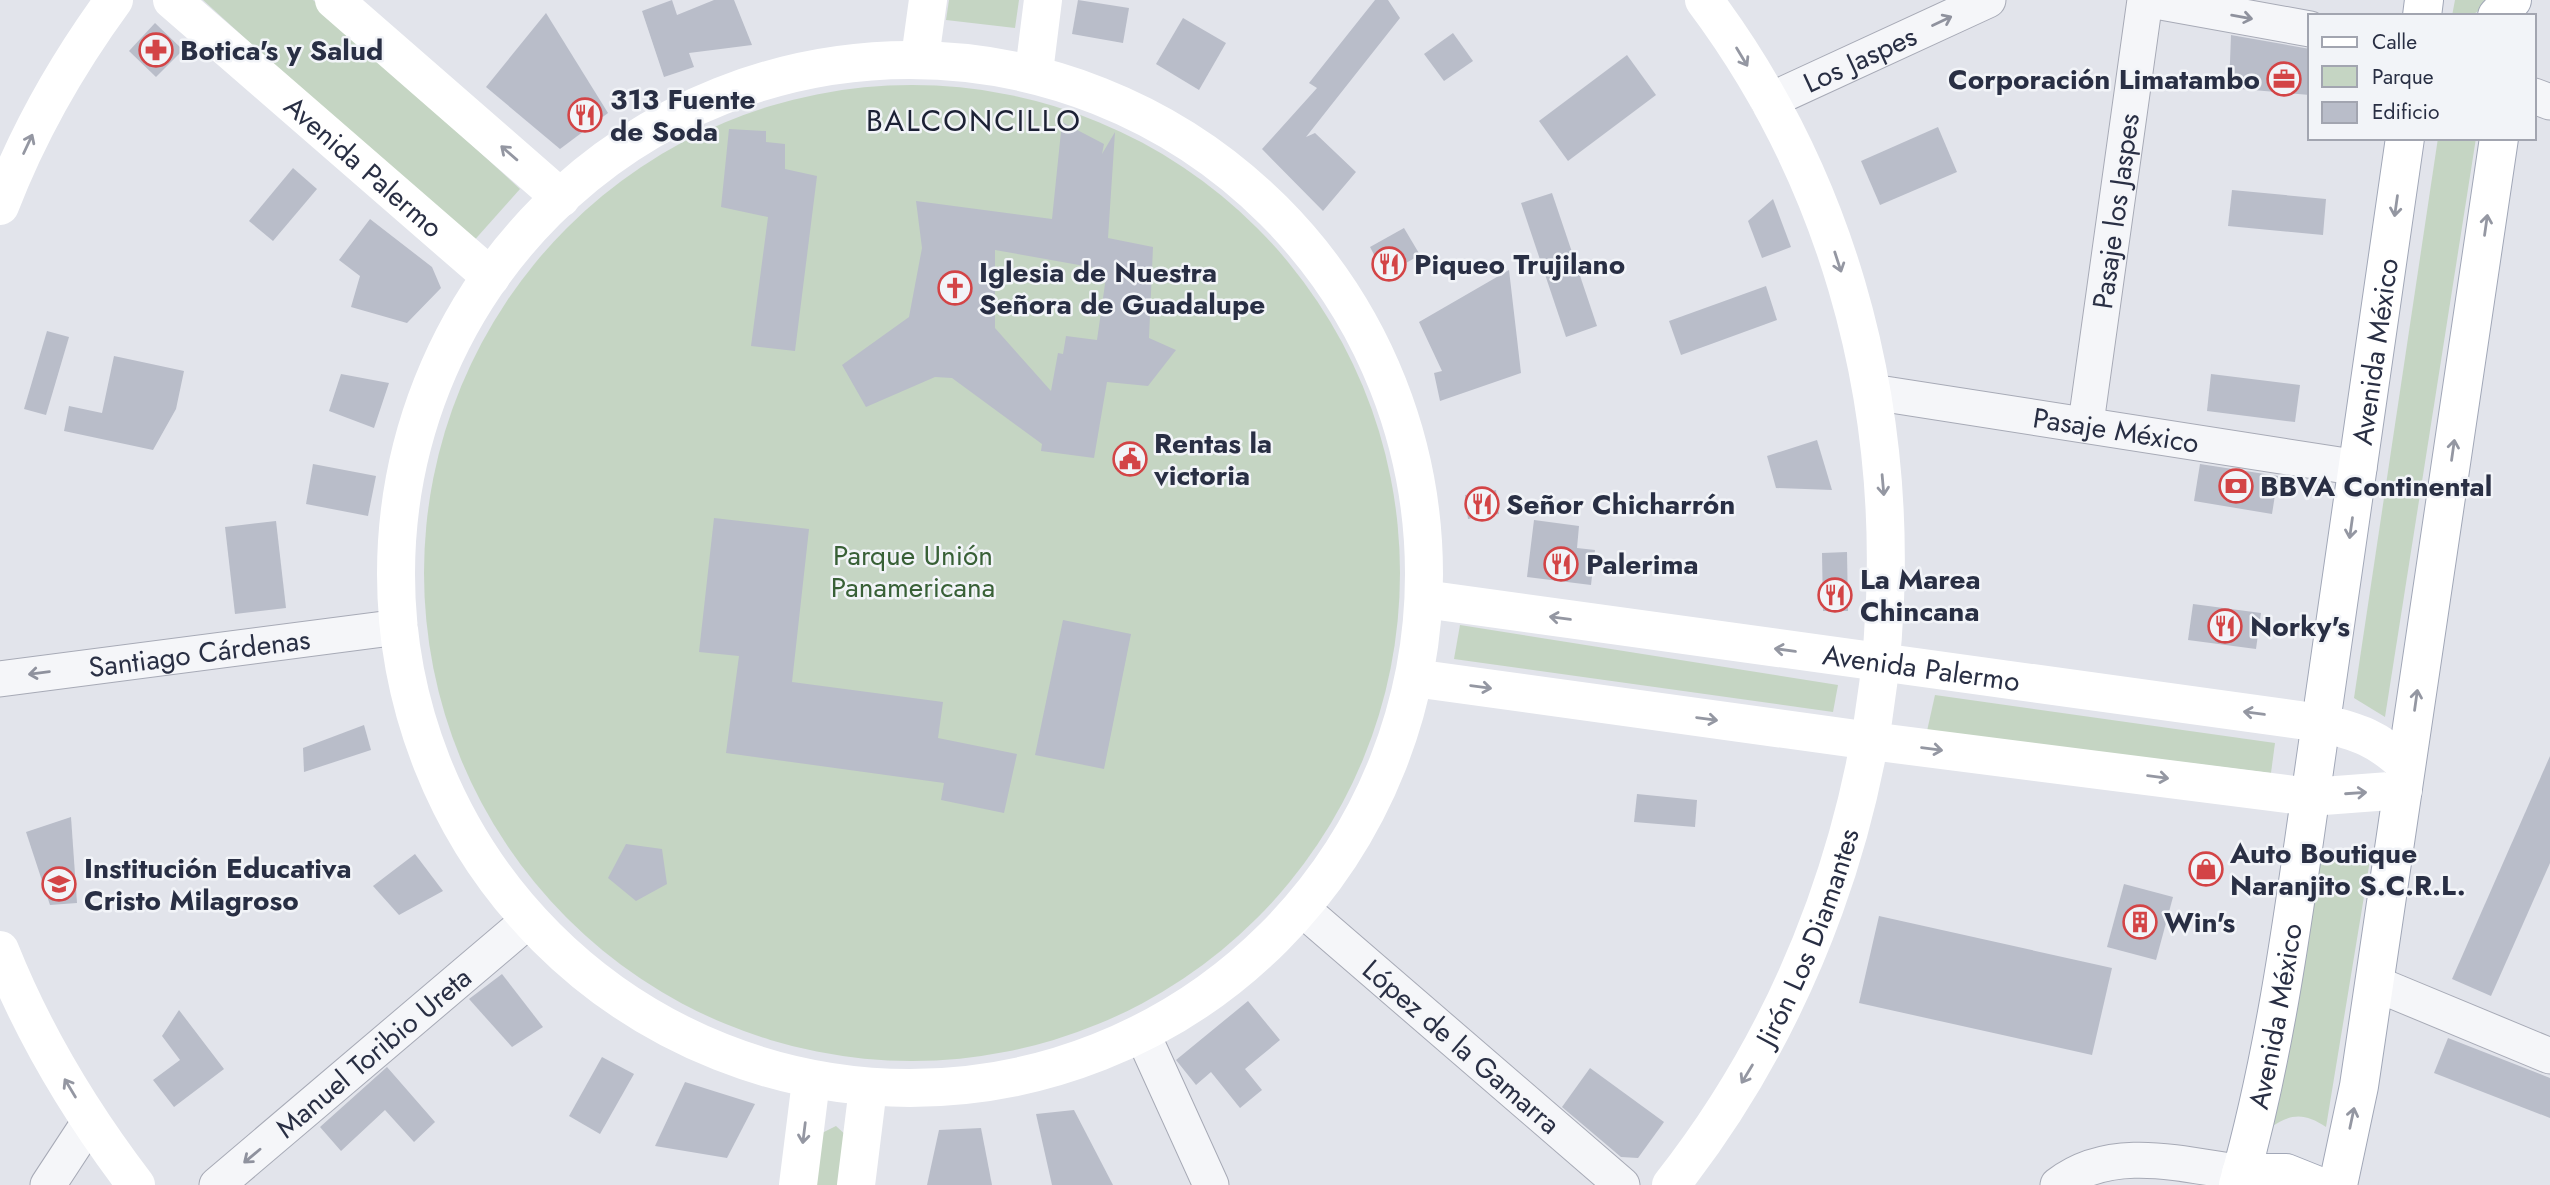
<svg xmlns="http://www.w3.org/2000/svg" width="2550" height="1185" font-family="Jost,sans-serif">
	<rect width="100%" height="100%" fill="#e2e4eb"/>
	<!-- green -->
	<g fill="#c5d5c3">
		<polygon points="203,0 313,0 520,189 471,244"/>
		<polygon points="949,0 1019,0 1015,28 946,20"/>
		<path d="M 2455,0 L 2487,0 C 2478,16 2470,16 2452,16 Z"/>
		<circle cx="912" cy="573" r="488"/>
		<polygon points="2438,138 2476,138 2385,717 2354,698"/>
		<polygon points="1460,625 1838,685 1833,712 1454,659"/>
		<polygon points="1935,695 2275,743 2271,773 1927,731"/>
		<path d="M 2315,849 L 2371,854 L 2326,1127 C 2305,1113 2292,1113 2271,1127 Z"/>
		<polygon points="836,1126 848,1137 841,1185 815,1185 822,1133"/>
	</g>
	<!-- building -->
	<g fill="#b9bdc9" fill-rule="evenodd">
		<polygon points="672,0 677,15 714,0 734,0 752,45 689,53 694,67 664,77 642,11"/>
		<polygon points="1078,0 1129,8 1123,43 1072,34"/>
		<polygon points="1375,0 1388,0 1400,18 1306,137 1315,133 1356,172 1323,211 1262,149 1317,88 1309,83"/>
		<polygon points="546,13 608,113 560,149 486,87"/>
		<polygon points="1183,18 1226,43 1199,90 1156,64"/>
		<polygon points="155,23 183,50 156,77 129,51"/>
		<polygon points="1453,33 1473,61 1444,81 1424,54"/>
		<polygon points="2231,35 2310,49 2310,95 2229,88"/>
		<polygon points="1627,55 1656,95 1568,161 1539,121"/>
		<path d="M 1062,122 L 1104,144 L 1102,154 L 1115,132 L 1108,238 L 1153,247 L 1149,338 L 1176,350 L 1148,386 L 1107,382 L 1094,458 L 1041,451 L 1042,444 L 952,378 L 935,377 L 866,407 L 842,365 L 909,317 L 922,248 L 916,201 L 1052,219 ZM 995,250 L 1107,270 L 1097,340 L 1066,336 L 1063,354 L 1058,353 L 1051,391 L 995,328 Z"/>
		<polygon points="1938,127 1957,172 1880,205 1861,161"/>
		<polygon points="729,129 766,131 766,142 785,144 785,169 817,176 795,351 751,346 768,217 721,207"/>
		<polygon points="293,168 317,189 273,241 249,221"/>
		<polygon points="2232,190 2326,199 2323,235 2228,226"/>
		<polygon points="1552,193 1597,326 1566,337 1521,203"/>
		<polygon points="1773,199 1791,247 1762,258 1748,221"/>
		<polygon points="370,219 432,267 441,288 407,323 351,307 360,276 339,260"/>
		<polygon points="1404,228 1420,255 1385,275 1370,247"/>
		<polygon points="1509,270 1521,373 1440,401 1434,373 1442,371 1419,322"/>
		<polygon points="1766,286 1777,320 1681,355 1669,321"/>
		<polygon points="47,331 69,337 46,415 24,409"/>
		<polygon points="114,356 184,371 176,409 153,450 64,431 69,406 102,413"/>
		<polygon points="341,374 389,383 374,428 329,411"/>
		<polygon points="2211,374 2300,385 2295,422 2207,411"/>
		<polygon points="1817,440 1832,490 1776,488 1767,456"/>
		<polygon points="313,464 376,476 368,516 306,504"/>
		<polygon points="2200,464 2278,476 2272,514 2194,501"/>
		<polygon points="1496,490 1499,514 1468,519 1465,495"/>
		<polygon points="714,518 809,529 792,682 943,702 938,738 1017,754 1004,813 941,800 944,783 726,753 739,656 699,652"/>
		<polygon points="1534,520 1579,526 1577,548 1595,550 1591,585 1527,577"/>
		<polygon points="276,521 286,608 235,614 225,527"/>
		<polygon points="1847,552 1848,611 1823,611 1822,553"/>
		<polygon points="2193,604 2261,613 2256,649 2188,640"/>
		<polygon points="1063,620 1131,634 1104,769 1035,755"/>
		<polygon points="364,725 371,750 304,772 303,748"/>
		<polygon points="2550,756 2550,863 2491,996 2452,979"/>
		<polygon points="1637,794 1697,800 1695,827 1634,822"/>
		<polygon points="71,817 77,903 50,905 26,832"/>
		<polygon points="626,844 662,849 667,884 636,901 608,878"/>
		<polygon points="415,854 443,891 399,915 373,886"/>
		<polygon points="2124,884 2173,897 2156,960 2107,947"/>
		<polygon points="1879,916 2112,968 2092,1055 1859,1003"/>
		<polygon points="502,974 543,1027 512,1047 469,999"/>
		<polygon points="1248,1001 1280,1040 1245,1069 1262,1090 1240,1108 1211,1072 1196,1085 1176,1060"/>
		<polygon points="179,1010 224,1069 174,1107 153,1080 180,1060 162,1036"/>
		<polygon points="2448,1038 2550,1078 2550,1118 2434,1073"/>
		<polygon points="602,1057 634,1074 600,1134 569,1116"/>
		<polygon points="387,1067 435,1122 414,1142 385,1110 341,1151 320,1127"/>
		<polygon points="1590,1068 1664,1122 1638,1158 1621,1157 1562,1107"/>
		<polygon points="685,1082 755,1104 727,1158 655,1146"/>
		<polygon points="1074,1110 1113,1185 1052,1185 1036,1114"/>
		<polygon points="981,1128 992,1185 927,1185 939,1130"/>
	</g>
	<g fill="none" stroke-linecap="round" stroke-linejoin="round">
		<defs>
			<g id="street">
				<polyline points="2150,0 2310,29"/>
				<polyline points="2534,96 2550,102"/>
				<path id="s1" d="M 1769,101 L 1988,0"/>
				<path id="s2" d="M 1872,392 L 2359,468"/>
				<path id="s3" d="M 2086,423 L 2145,0"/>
				<path id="s4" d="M 0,679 L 399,627"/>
				<path id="s5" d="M 1301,908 L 1622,1185"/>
				<polyline points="2374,983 2550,1056"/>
				<polyline points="1142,1033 1211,1185"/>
				<polyline points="48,1185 90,1121"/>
				<path id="s6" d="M 217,1185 L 528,921"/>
				<path d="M 2058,1185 C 2111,1144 2181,1164 2241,1173"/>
			</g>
			<g id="primary">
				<polyline points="2422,16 2424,0"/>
				<polyline points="2497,16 2512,0"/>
				<polyline points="2241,1173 2286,1173 2316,1185"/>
				<path id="s10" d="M 2238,1185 C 2278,1044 2296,895 2317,750 C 2347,546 2377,342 2405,138"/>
				<polyline points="2338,1185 2359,1086 2499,138"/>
			</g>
		</defs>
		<!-- street casing -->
		<use href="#street" stroke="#a7aab6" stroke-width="37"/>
		<!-- primary casing -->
		<use href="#primary" stroke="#a1a7b7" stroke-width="40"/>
		<!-- street -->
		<use href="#street" stroke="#f5f6f9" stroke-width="35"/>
		<!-- secondary -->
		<g stroke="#fff" stroke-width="38">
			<path id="s7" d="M 172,0 L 491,277"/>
			<polyline points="334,0 561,198"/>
			<polyline points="920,58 928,0"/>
			<circle cx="910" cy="574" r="514"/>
			<polyline points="1034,72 1043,0"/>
			<path d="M 0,206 C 28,133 68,63 114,0"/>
			<path id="s8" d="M 1424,599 L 2321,723 C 2359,732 2377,738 2406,765"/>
			<polyline points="1414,678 1871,741 2310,797 2403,790"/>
			<path d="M 0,950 C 34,1035 81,1113 136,1185"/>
			<polyline points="798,1185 811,1081"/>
			<polyline points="856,1185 868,1088"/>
			<path id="s9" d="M 1671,1185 C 1936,848 1966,350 1704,0"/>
		</g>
		<!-- primary -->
		<use href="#primary" stroke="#fff" stroke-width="38"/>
	</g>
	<!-- one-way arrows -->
	<defs><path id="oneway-shaft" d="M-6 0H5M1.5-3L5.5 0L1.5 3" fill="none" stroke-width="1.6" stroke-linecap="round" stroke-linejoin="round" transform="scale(1.75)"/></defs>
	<g stroke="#8f929e">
		<use href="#oneway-shaft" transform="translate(2242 17) rotate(10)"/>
		<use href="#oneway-shaft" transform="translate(1942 21) rotate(-25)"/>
		<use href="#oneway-shaft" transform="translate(39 673) rotate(173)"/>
		<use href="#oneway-shaft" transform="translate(252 1156) rotate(140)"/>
	</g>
	<g stroke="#9497a2">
		<use href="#oneway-shaft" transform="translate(1742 57) rotate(59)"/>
		<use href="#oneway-shaft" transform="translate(28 144) rotate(-65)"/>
		<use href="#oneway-shaft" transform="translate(509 153) rotate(-139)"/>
		<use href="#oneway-shaft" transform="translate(2396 206) rotate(98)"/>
		<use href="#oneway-shaft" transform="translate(2486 225) rotate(-82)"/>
		<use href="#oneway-shaft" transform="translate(1838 262) rotate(72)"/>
		<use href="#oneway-shaft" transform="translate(2453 450) rotate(-82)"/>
		<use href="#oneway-shaft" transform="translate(1883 485) rotate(85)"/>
		<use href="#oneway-shaft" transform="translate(2351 528) rotate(98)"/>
		<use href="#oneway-shaft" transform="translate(1560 618) rotate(-172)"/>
		<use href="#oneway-shaft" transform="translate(1785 650) rotate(-172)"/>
		<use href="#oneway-shaft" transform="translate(1481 687) rotate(8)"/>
		<use href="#oneway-shaft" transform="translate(2416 700) rotate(-82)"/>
		<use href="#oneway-shaft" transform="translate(2254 713) rotate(-172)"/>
		<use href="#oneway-shaft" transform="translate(1707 719) rotate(8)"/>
		<use href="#oneway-shaft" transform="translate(1932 749) rotate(7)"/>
		<use href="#oneway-shaft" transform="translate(2158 777) rotate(7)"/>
		<use href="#oneway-shaft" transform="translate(2356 793) rotate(-4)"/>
		<use href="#oneway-shaft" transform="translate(1747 1074) rotate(121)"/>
		<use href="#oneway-shaft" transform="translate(70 1088) rotate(-121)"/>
		<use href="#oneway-shaft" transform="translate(2352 1118) rotate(-78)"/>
		<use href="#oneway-shaft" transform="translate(804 1133) rotate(97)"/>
	</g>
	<!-- icons -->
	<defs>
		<symbol id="pharmacy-ring" viewBox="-11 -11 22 22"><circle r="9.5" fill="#f2f4f8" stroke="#d34446" stroke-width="1.5"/><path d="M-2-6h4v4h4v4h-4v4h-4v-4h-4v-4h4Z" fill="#d34446"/></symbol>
		<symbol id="office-ring" viewBox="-11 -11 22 22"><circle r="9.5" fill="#f2f4f8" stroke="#d34446" stroke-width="1.5"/><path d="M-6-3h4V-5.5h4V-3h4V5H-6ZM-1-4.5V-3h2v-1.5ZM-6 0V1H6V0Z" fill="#d34446"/></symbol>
		<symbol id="restaurant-ring" viewBox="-11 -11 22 22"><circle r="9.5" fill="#f2f4f8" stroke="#d34446" stroke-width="1.5"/><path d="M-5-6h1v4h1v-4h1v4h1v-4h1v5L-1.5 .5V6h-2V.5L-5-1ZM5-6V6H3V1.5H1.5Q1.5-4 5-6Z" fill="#d34446"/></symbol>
		<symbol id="church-ring" viewBox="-11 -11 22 22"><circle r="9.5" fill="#f2f4f8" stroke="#d34446" stroke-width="1.5"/><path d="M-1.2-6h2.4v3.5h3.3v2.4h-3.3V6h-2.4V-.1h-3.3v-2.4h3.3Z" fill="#d34446"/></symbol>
		<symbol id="civic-ring" viewBox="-11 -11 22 22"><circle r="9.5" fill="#f2f4f8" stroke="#d34446" stroke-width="1.5"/><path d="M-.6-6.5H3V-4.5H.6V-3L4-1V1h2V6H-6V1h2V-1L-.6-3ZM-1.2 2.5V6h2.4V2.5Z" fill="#d34446"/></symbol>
		<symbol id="bank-ring" viewBox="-11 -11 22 22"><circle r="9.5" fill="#f2f4f8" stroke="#d34446" stroke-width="1.5"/><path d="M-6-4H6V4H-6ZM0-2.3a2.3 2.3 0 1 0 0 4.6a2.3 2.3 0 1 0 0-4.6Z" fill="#d34446"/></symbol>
		<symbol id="shop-ring" viewBox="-11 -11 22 22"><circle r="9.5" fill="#f2f4f8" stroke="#d34446" stroke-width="1.5"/><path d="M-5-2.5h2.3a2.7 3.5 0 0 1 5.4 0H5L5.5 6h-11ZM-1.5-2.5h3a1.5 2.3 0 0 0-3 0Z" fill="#d34446"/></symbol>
		<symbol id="school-ring" viewBox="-11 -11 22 22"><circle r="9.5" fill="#f2f4f8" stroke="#d34446" stroke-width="1.5"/><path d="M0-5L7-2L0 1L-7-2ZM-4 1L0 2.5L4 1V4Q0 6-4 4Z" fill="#d34446"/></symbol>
		<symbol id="building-ring" viewBox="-11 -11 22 22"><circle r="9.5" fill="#f2f4f8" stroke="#d34446" stroke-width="1.5"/><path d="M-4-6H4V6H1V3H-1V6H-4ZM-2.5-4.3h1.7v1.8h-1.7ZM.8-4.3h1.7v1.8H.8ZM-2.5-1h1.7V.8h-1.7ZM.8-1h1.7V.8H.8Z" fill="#d34446"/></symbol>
	</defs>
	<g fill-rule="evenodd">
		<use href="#pharmacy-ring" x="137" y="31" width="38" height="38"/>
		<use href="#office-ring" x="2265" y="60" width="38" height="38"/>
		<use href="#restaurant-ring" x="566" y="96" width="38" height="38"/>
		<use href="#restaurant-ring" x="1370" y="245" width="38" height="38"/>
		<use href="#church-ring" x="936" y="269" width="38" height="38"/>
		<use href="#civic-ring" x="1111" y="440" width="38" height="38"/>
		<use href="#bank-ring" x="2217" y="467" width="38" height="38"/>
		<use href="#restaurant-ring" x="1463" y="485" width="38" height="38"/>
		<use href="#restaurant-ring" x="1542" y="545" width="38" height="38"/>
		<use href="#restaurant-ring" x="1816" y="576" width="38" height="38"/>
		<use href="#restaurant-ring" x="2206" y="607" width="38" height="38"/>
		<use href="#shop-ring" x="2187" y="850" width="38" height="38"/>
		<use href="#school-ring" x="40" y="865" width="38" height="38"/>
		<use href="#building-ring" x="2121" y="903" width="38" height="38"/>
	</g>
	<g text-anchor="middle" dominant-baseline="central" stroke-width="5" stroke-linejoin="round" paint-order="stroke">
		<!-- poi labels -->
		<g font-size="28" font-weight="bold" fill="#292f44" stroke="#f2f4f8" text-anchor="start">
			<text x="180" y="50">Botica's y Salud</text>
			<text x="2260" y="79" text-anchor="end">Corporación Limatambo</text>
			<text x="610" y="99">313 Fuente<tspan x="610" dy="32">de Soda</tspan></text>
			<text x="1414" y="264">Piqueo Trujilano</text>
			<text x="979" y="272">Iglesia de Nuestra<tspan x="979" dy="32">Señora de Guadalupe</tspan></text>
			<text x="1154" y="443">Rentas la<tspan x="1154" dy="32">victoria</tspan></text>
			<text x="2260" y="486">BBVA Continental</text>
			<text x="1506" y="504">Señor Chicharrón</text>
			<text x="1586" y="564">Palerima</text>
			<text x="1860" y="579">La Marea<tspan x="1860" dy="32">Chincana</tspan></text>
			<text x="2250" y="626">Norky's</text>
			<text x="2230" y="853">Auto Boutique<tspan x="2230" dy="32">Naranjito S.C.R.L.</tspan></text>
			<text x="84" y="868">Institución Educativa<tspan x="84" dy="32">Cristo Milagroso</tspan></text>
			<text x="2164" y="922">Win's</text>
		</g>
		<!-- street labels -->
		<g font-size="28" fill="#292f44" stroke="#f2f4f8">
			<text stroke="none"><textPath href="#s1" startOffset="100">Los Jaspes</textPath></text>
			<text stroke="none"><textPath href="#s7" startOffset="254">Avenida Palermo</textPath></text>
			<text stroke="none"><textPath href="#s3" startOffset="214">Pasaje los Jaspes</textPath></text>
			<text stroke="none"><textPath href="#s10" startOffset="845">Avenida México</textPath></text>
			<text stroke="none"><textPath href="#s2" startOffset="247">Pasaje México</textPath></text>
			<text stroke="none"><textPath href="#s4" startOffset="201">Santiago Cárdenas</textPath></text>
			<text stroke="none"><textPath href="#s8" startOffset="502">Avenida Palermo</textPath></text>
			<text stroke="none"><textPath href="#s9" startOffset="285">Jirón Los Diamantes</textPath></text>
			<text stroke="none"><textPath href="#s10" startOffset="173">Avenida México</textPath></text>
			<text stroke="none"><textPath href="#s5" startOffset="212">López de la Gamarra</textPath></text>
			<text stroke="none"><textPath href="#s6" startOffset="205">Manuel Toribio Ureta</textPath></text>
		</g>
		<!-- park labels -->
		<g font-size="28" fill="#386036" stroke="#f2f4f8">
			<text x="913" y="555">Parque Unión<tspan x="913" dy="32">Panamericana</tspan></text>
		</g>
		<!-- neighbourhood labels -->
		<g font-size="30" letter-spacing="2" fill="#1c2135" stroke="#f2f4f8">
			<text x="974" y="120">BALCONCILLO</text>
		</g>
	</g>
	<!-- legend -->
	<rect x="2308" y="14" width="228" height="126" fill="#f2f4f8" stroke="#a2a5b0" stroke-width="2"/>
	<rect x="2322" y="37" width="35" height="10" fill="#ffffff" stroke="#a2a5b0" stroke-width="2"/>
	<text x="2372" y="49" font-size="21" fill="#292f44">Calle</text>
	<rect x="2322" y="66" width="35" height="21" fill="#c5d5c3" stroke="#a2a5b0" stroke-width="2"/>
	<text x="2372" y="84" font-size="21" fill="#292f44">Parque</text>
	<rect x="2322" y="102" width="35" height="21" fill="#b9bdc9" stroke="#a2a5b0" stroke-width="2"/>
	<text x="2372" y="119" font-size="21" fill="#292f44">Edificio</text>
</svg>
